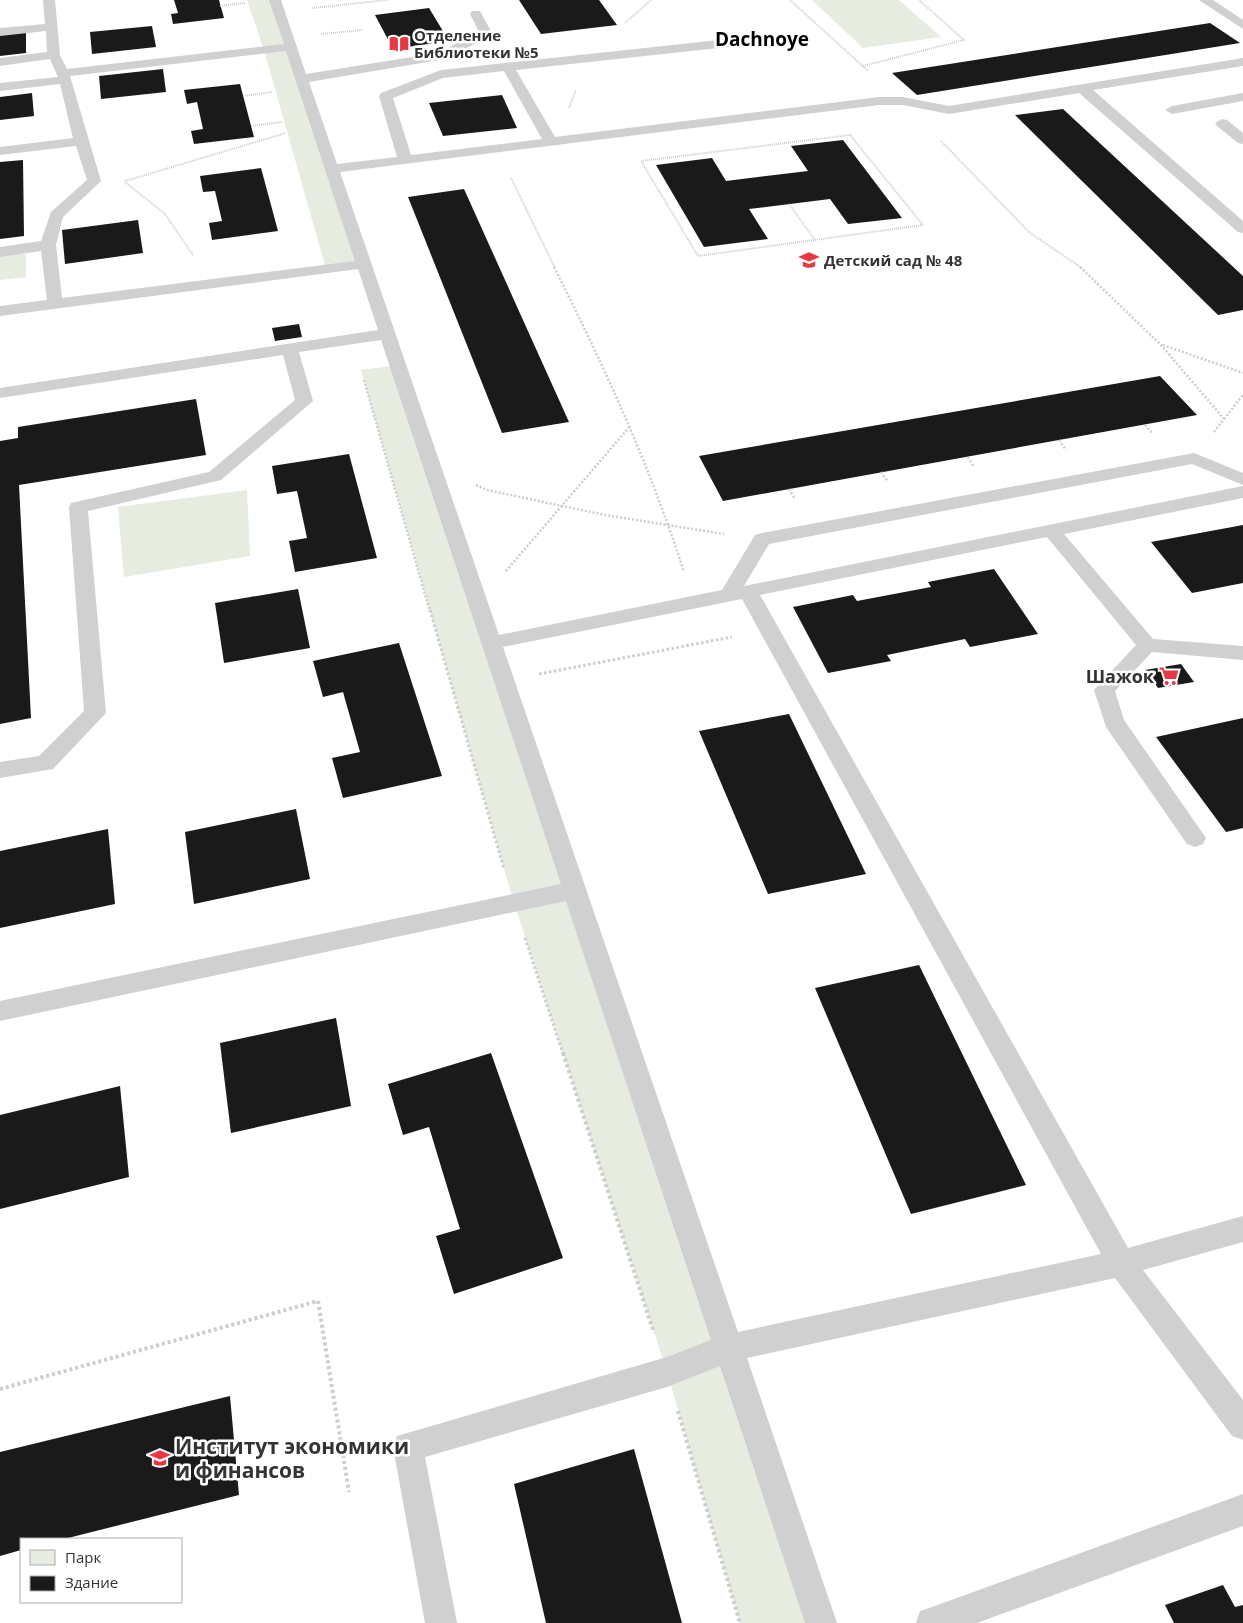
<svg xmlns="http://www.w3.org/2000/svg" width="1243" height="1623" font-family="'Open Sans',sans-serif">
	<rect width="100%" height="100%" fill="#fff"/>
	<!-- green -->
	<g fill="#e6ecdf">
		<polygon points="247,0 275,0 364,264 326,269 264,50"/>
		<polygon points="812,0 899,0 941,37 863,48"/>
		<polygon points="20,253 26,255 26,277 0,280 0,256"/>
		<polygon points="398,365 821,1623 740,1623 667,1372 514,903 361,370"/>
		<polygon points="247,490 250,556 124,577 118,507"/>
	</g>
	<!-- building -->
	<g fill="#1a1a1a">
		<polygon points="174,0 219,0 224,18 173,24 171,14 178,13"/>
		<polygon points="519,0 599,0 617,25 541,34"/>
		<polygon points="429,8 449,41 393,49 375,15"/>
		<polygon points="1210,23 1240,43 917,95 892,73"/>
		<polygon points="152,26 156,47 92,54 90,32"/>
		<polygon points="26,32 26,53 0,56 0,35"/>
		<polygon points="163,69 166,92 101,99 99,76"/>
		<polygon points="240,84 254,137 194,144 191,131 203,129 197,102 187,104 184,90"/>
		<polygon points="32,93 34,116 0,120 0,97"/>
		<polygon points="502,95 517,128 443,136 429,103"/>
		<polygon points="1063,109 1243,276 1243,310 1218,315 1015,115"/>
		<polygon points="843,140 902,218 848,224 830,199 749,209 768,239 704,247 656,165 712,158 726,181 808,171 791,146"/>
		<polygon points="23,160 24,236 0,239 0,162"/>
		<polygon points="261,168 278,231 212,240 209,223 222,221 215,191 203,192 200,176"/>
		<polygon points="464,189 569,422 502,433 408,197"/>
		<polygon points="138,220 143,253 65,264 62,230"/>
		<polygon points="299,324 302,337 275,341 272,328"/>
		<polygon points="1160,376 1197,415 723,501 699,456"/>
		<polygon points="196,399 206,455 19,485 31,718 0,724 0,441 18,438 18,427"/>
		<polygon points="349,454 377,558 295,572 289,541 307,538 297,491 277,494 272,466"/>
		<polygon points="1243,525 1243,583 1192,593 1151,542"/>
		<polygon points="994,569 1038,634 970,647 965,639 887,655 891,661 828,673 793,607 853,595 857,601 931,587 928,582"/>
		<polygon points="298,589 310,648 224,663 215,603"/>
		<polygon points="399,643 442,776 343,798 332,758 360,752 343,692 323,697 313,661"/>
		<polygon points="1181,664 1194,682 1158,688 1145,670"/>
		<polygon points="789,714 866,874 768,894 699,731"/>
		<polygon points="1243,718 1243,828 1226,832 1156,737"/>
		<polygon points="296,809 310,879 194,904 185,832"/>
		<polygon points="108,829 115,904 0,928 0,851"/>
		<polygon points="919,965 1026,1185 911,1214 815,988"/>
		<polygon points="336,1018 351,1106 231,1133 220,1043"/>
		<polygon points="491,1053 563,1258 454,1294 436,1236 460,1229 429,1127 403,1135 388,1084"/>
		<polygon points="120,1086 129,1177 0,1209 0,1115"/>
		<polygon points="230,1396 239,1495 64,1539 21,1539 21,1550 0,1556 0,1452"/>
		<polygon points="634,1449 682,1623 546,1623 514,1484"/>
		<polygon points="1223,1585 1235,1607 1243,1605 1243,1623 1174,1623 1165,1605"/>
	</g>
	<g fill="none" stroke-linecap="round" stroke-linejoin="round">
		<!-- path-far3 -->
		<g stroke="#cdcdcd" stroke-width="2" stroke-dasharray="1 1" stroke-linecap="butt">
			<polyline points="790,0 868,71"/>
			<polyline points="220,6 245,3"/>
			<polyline points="312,8 388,0"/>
			<polyline points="625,23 651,0"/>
			<polyline points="321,34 363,30"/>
			<polyline points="863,66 964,40 919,0"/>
			<polyline points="243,96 272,92"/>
			<polyline points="569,108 576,90"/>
			<polyline points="251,126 282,122"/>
			<polygon points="850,135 923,225 698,256 641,161"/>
			<polyline points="941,141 1030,233 1082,268"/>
			<polyline points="511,178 555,268"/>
			<polyline points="125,181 286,133"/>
			<polyline points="125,182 165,214 193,255"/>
			<polyline points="789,204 815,240"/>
		</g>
		<!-- path-far2 -->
		<g stroke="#cdcdcd" stroke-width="2.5" stroke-dasharray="2 2" stroke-linecap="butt">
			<path d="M 554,267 C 604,366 650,466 684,572"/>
			<polyline points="1080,267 1161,345 1224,419 1214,432"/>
			<polyline points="1163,345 1243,373"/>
			<polyline points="364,380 430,612"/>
			<polyline points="1224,419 1243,395"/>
			<polyline points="1145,425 1153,434"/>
			<polyline points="1059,440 1066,450"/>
			<polyline points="968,457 974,467"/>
			<polyline points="881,472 888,482"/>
			<polyline points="476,485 487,490 605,515 724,534"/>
			<polyline points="789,489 795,499"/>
			<polyline points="506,571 631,425"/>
		</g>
		<!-- path-far1 -->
		<g stroke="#cdcdcd" stroke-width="3" stroke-dasharray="2.5 2.5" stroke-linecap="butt">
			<polyline points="430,610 504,869"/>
			<polyline points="539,674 732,637"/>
			<polyline points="525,938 563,1054"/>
		</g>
		<!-- path -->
		<g stroke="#cdcdcd" stroke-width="4" stroke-dasharray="3 3" stroke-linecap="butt">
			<polyline points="563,1053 654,1333"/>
			<polyline points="0,1389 318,1301 349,1492"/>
			<polyline points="678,1411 740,1623"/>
		</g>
		<!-- service -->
		<g fill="#d0d0d0" fill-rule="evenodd">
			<path d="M 43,0 L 55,0 L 60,55 L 67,69 L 284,44 L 269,0 L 281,0 L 306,74 L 437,53 L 479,32 L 470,14 L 472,11 L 480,11 L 492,33 L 490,36 L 445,59 L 309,82 L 337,164 L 397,157 L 379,96 L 381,93 L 441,70 L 737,38 L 743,42 L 737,46 L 516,70 L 555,137 L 879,97 L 903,97 L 949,106 L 1243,58 L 1243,66 L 1093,90 L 1243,221 L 1243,233 L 1238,232 L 1079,93 L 949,114 L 903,105 L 879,105 L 340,172 L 499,635 L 722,590 L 755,535 L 762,533 L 1194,453 L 1243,473 L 1243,485 L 1192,464 L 769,544 L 744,586 L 1243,486 L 1243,498 L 1064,534 L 1153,639 L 1243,646 L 1243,660 L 1152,652 L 1115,691 L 1124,720 L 1206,838 L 1203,844 L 1195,847 L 1187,844 L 1106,727 L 1094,690 L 1136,645 L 1047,537 L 760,595 L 1128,1248 L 1243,1216 L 1243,1242 L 1143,1270 L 1243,1400 L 1243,1440 L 1232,1436 L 1115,1278 L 747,1358 L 837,1623 L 805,1623 L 720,1366 L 667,1387 L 425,1457 L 457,1623 L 425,1623 L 393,1447 L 397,1436 L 667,1357 L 711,1340 L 566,901 L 0,1021 L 0,1001 L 561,884 L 381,340 L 299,352 L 313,401 L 221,480 L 88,511 L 106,713 L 53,769 L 0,778 L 0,762 L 39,756 L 84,711 L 69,507 L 71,503 L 209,472 L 295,400 L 283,355 L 0,398 L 0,388 L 378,330 L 358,269 L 0,316 L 0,306 L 47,300 L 41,251 L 0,257 L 0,247 L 41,241 L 51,212 L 87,180 L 76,146 L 0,155 L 0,147 L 73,138 L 60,84 L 0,91 L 0,83 L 58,77 L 50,59 L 0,66 L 0,58 L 47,52 L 46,31 L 0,36 L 0,28 L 45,24 ZM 286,51 L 355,261 L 62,298 L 56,245 L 63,217 L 101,181 L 70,76 ZM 504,71 L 542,139 L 411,155 L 393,98 L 443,78 ZM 742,599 L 1101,1254 L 738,1332 L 503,647 Z"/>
			<polygon points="1199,0 1213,0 1243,20 1243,29"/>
			<polygon points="1243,93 1243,101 1172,114 1165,110 1172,106"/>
			<polygon points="1222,119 1227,120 1243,133 1243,144 1238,143 1217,126 1215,123"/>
			<polygon points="1243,1494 1243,1526 977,1623 916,1623 920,1611 932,1607"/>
		</g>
	</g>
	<!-- icons -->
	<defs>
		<symbol id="library-bare" viewBox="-9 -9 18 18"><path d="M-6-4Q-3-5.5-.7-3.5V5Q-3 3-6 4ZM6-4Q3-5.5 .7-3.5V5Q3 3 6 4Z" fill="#e63946" stroke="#fff" stroke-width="2.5" paint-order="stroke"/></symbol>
		<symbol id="school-bare" viewBox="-9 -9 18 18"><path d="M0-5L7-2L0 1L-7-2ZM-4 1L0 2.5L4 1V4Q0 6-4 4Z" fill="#e63946" stroke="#fff" stroke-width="2.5" paint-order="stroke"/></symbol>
		<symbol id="supermarket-bare" viewBox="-9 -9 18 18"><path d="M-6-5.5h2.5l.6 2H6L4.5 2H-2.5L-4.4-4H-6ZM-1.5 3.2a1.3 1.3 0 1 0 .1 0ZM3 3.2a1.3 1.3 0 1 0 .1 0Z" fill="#e63946" stroke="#fff" stroke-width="2.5" paint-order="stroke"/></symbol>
		<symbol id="university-bare" viewBox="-9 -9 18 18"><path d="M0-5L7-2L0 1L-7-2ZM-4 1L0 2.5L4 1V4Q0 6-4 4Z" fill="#e63946" stroke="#fff" stroke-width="2.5" paint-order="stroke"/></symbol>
	</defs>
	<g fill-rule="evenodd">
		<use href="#library-bare" x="385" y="30" width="28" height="28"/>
		<use href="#school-bare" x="795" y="246" width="28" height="28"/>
		<use href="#supermarket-bare" x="1155" y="662" width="28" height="28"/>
		<use href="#university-bare" x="146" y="1444" width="28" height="28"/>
	</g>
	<g text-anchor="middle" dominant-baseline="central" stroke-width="5" stroke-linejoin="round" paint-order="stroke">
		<!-- far-poi labels -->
		<g font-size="15" font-weight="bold" fill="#333" stroke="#fff" text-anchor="start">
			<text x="414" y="35">Отделение<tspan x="414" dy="17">Библиотеки №5</tspan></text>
			<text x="824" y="260">Детский сад № 48</text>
		</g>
		<!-- poi labels -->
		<g font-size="18" font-weight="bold" fill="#333" stroke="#fff" text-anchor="end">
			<text x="1154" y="676">Шажок</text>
		</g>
		<!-- far-district labels -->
		<g font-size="19" font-weight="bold" fill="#000" stroke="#fff">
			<text x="762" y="39">Dachnoye</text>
		</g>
		<!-- near-poi labels -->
		<g font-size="21" font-weight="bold" fill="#333" stroke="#fff" text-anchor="start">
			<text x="175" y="1446">Институт экономики<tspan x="175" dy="24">и финансов</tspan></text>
		</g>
	</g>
	<!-- legend -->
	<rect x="20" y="1538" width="162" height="65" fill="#ffffff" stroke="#adadad"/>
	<rect x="30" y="1550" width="25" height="15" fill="#e6ecdf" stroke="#adadad"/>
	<text x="65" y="1563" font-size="15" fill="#333333">Парк</text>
	<rect x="30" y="1576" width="25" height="15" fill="#1a1a1a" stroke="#adadad"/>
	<text x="65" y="1588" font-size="15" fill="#333333">Здание</text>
</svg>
